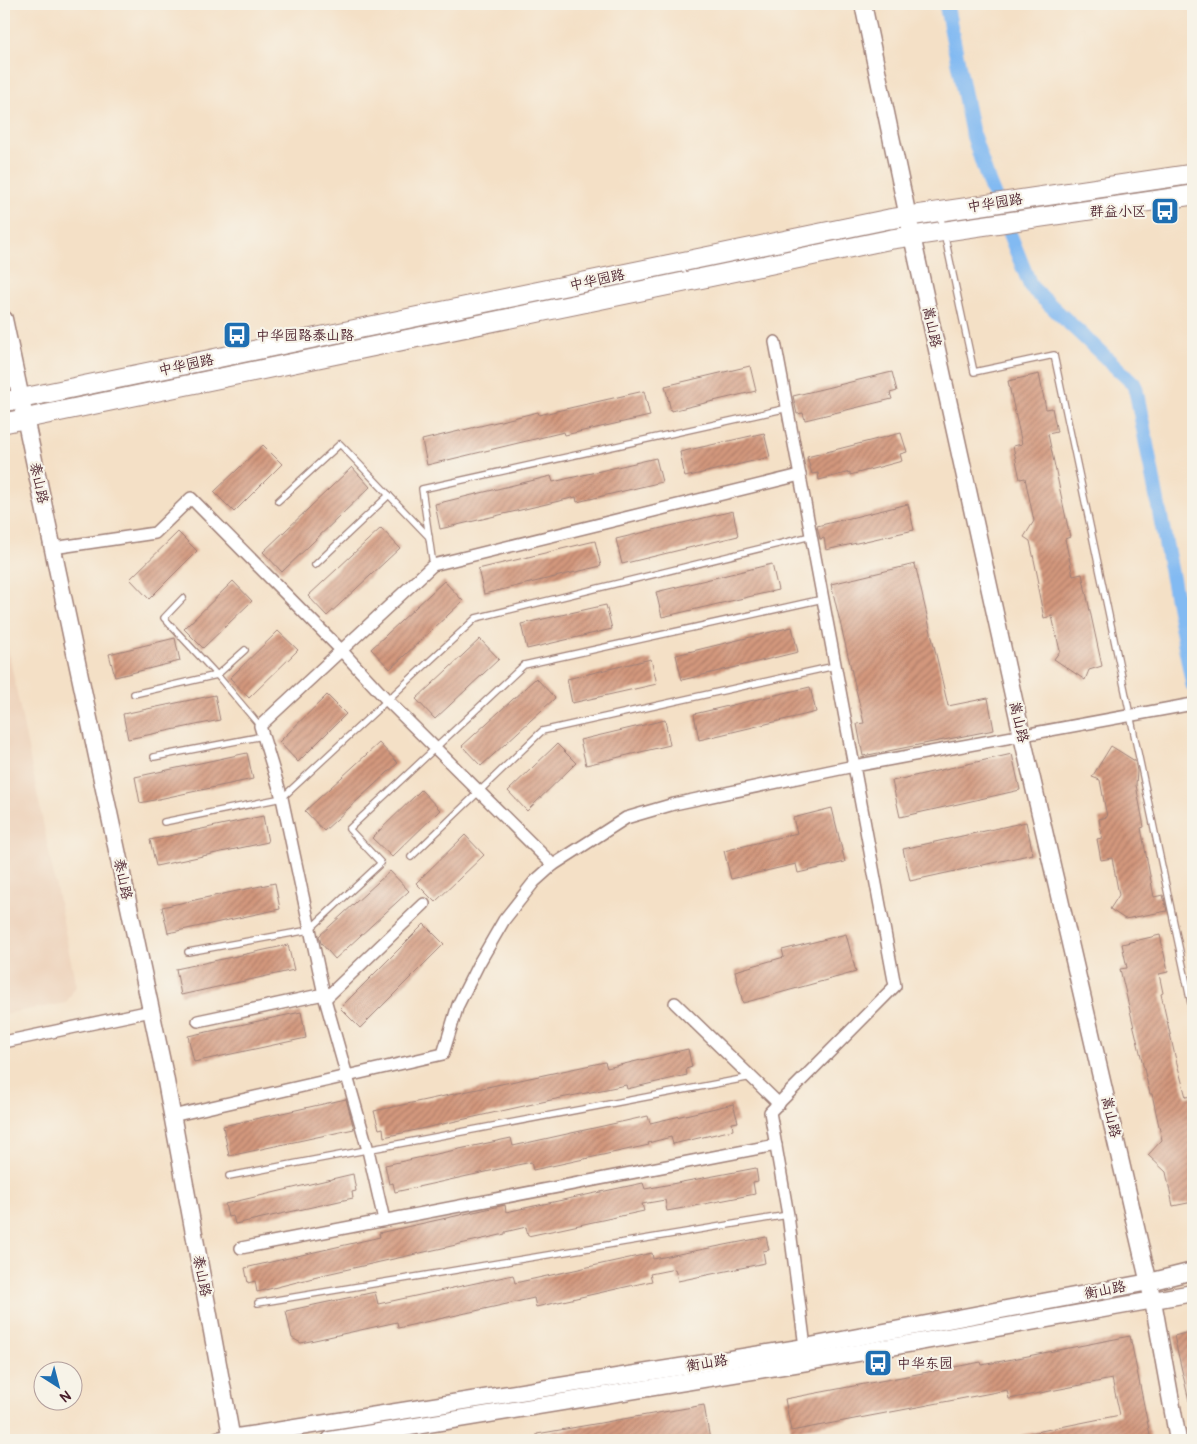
<svg xmlns="http://www.w3.org/2000/svg" width="1197" height="1444" font-family="Pangolin,'LXGW WenKai TC',sans-serif">
	<defs>
		<pattern id="building-hatch" width="6" height="6" patternUnits="userSpaceOnUse" patternTransform="scale(1.25)"><rect width="6" height="6" fill="#d3987d"/><path d="M-1 1l2-2M0 6l6-6M5 7l2-2" fill="none" stroke="#ad7b67"/></pattern>
	</defs>
	<rect width="100%" height="100%" fill="#f7f3e8"/>
	<filter id="ink" filterUnits="userSpaceOnUse"><feTurbulence type="fractalNoise" baseFrequency=".02" numOctaves="2"/><feDisplacementMap in="SourceGraphic" scale="10" xChannelSelector="R" yChannelSelector="G"/><feConvolveMatrix kernelMatrix="1 2 1 2 8 2 1 2 1" color-interpolation-filters="sRGB"/></filter>
	<filter id="wash" filterUnits="userSpaceOnUse"><feTurbulence type="fractalNoise" baseFrequency=".0096" numOctaves="4" result="noise"/><feDisplacementMap in="SourceGraphic" scale="20" xChannelSelector="R" yChannelSelector="G"/><feGaussianBlur stdDeviation="1.12" result="paint"/><feColorMatrix in="noise" values="0 0 0 0 0 0 0 0 0 0 0 0 0 0 0 0 0 1.4 0 .05"/><feComposite in="paint" operator="in"/></filter>
	<g filter="url(#wash)">
		<rect width="100%" height="100%" fill="#f4e0c6"/>
		<!-- built -->
		<polygon fill="#edd1b9" points="4,639 6,639 76,986 66,1003 4,1014"/>
		<g fill="none" stroke-linecap="round" stroke-linejoin="round">
			<!-- canal -->
			<polyline stroke="#82baf2" stroke-width="15" points="946,4 972,132 989,183 1031,287 1135,385 1193,685"/>
		</g>
		<g id="blocks">
			<!-- building -->
			<g fill="url(#building-hatch)">
				<polygon points="750,366 756,391 671,411 665,386"/>
				<polygon points="892,372 897,391 890,393 892,399 805,420 803,413 797,414 793,396"/>
				<polygon points="1039,374 1046,409 1052,408 1057,432 1048,434 1070,537 1065,539 1073,576 1082,574 1102,666 1089,670 1085,680 1054,659 1060,651 1052,616 1044,618 1037,584 1039,583 1030,541 1024,537 1034,521 1025,478 1020,479 1013,446 1022,444 1008,381"/>
				<polygon points="644,391 650,416 565,435 564,432 427,465 422,440 538,412 539,415"/>
				<polygon points="764,433 770,457 685,477 680,452"/>
				<polygon points="901,433 907,452 900,454 902,461 850,475 850,472 819,480 818,473 812,474 807,457"/>
				<polygon points="263,445 282,464 234,512 214,492"/>
				<polygon points="656,458 662,482 577,502 576,497 440,529 435,504 551,476 553,482"/>
				<polygon points="352,467 370,487 282,572 263,552"/>
				<polygon points="908,504 914,530 826,550 824,538 820,539 817,526"/>
				<polygon points="733,511 738,536 622,564 616,539"/>
				<polygon points="381,528 400,548 327,616 308,596"/>
				<polygon points="178,532 197,551 149,599 130,579"/>
				<polygon points="595,541 601,566 484,594 478,569"/>
				<polygon points="772,564 778,590 662,617 656,592"/>
				<polygon points="915,564 948,706 988,698 994,730 863,756 857,724 864,723 831,584"/>
				<polygon points="233,581 252,601 203,648 184,629"/>
				<polygon points="444,581 463,601 390,669 371,649"/>
				<polygon points="606,605 612,629 527,649 521,624"/>
				<polygon points="792,627 798,652 682,680 676,655"/>
				<polygon points="278,631 298,650 249,698 230,678"/>
				<polygon points="175,638 180,661 115,677 109,654"/>
				<polygon points="480,639 499,659 435,719 416,699"/>
				<polygon points="651,659 657,684 572,703 567,679"/>
				<polygon points="536,678 555,698 481,766 462,746"/>
				<polygon points="810,687 816,712 699,740 694,714"/>
				<polygon points="215,695 220,720 128,739 123,714"/>
				<polygon points="327,695 346,714 298,762 279,742"/>
				<polygon points="665,720 670,745 586,765 580,740"/>
				<polygon points="379,743 398,763 324,831 305,811"/>
				<polygon points="557,744 576,763 527,811 508,791"/>
				<polygon points="1111,746 1135,761 1137,771 1136,785 1144,827 1141,828 1154,897 1163,895 1167,911 1125,919 1110,909 1119,895 1112,858 1101,860 1097,839 1102,838 1099,819 1107,817 1100,780 1092,777"/>
				<polygon points="247,753 253,779 140,803 135,777"/>
				<polygon points="1012,754 1020,790 900,817 892,781"/>
				<polygon points="421,790 440,810 392,857 372,838"/>
				<polygon points="832,808 845,862 798,873 796,864 731,879 724,851 797,833 793,818"/>
				<polygon points="263,816 268,842 156,866 150,840"/>
				<polygon points="1026,822 1033,854 910,881 903,849"/>
				<polygon points="465,835 484,855 435,902 416,883"/>
				<polygon points="390,871 409,891 335,959 321,943 319,936"/>
				<polygon points="275,883 280,909 168,933 162,907"/>
				<polygon points="424,924 444,944 360,1028 340,1008"/>
				<polygon points="846,934 856,972 743,1003 735,971 784,957 782,950"/>
				<polygon points="1160,935 1168,972 1159,974 1163,993 1161,994 1175,1056 1186,1097 1192,1096 1193,1104 1193,1202 1173,1206 1166,1172 1148,1155 1162,1140 1152,1094 1150,1094 1120,969 1127,968 1122,944"/>
				<polygon points="288,945 294,970 181,995 176,969"/>
				<polygon points="301,1012 306,1038 194,1062 188,1036"/>
				<polygon points="688,1049 692,1067 686,1069 687,1075 627,1089 626,1085 551,1100 384,1137 383,1128 379,1129 374,1111 605,1062 607,1068"/>
				<polygon points="346,1099 354,1129 229,1156 223,1126"/>
				<polygon points="733,1104 738,1122 732,1123 733,1130 673,1144 671,1137 648,1143 649,1145 533,1170 531,1162 395,1192 393,1183 389,1184 385,1165 511,1138 513,1146 648,1116 650,1123"/>
				<polygon points="756,1168 758,1181 753,1182 755,1194 689,1207 667,1211 665,1200 642,1204 644,1211 528,1236 526,1227 505,1232 505,1234 313,1277 313,1278 257,1292 255,1281 248,1283 245,1268 380,1237 379,1233 505,1205 506,1212 643,1183 645,1189"/>
				<polygon points="353,1174 356,1191 352,1192 353,1198 235,1224 233,1216 228,1217 225,1204"/>
				<polygon points="766,1237 769,1250 763,1251 765,1263 678,1281 675,1269 650,1274 652,1281 536,1307 534,1298 398,1328 397,1322 301,1343 292,1338 286,1311 375,1292 378,1304 513,1275 515,1283 652,1253 653,1259"/>
				<polygon points="1193,1331 1193,1400 1189,1401 1174,1336"/>
				<polygon points="1130,1336 1151,1440 1021,1440 1021,1435 1120,1415 1112,1379 1009,1399 1007,1390 791,1431 785,1399 981,1362 982,1365"/>
				<polygon points="704,1405 710,1440 537,1440 537,1434"/>
			</g>
		</g>
	</g>
	<g filter="url(#ink)">
		<use href="#blocks" fill-opacity="0" stroke="#9f8078" stroke-width="1"/>
		<g fill="none" stroke-linecap="round" stroke-linejoin="round">
			<defs>
				<g id="lane">
					<polyline points="940,214 974,372 1054,355 1193,1013"/>
					<polyline points="278,501 340,444 429,537"/>
					<polyline points="315,565 389,495"/>
					<polyline points="433,565 422,489 788,408"/>
					<polyline points="245,650 217,675 260,726"/>
					<polyline points="134,694 217,675 164,618 183,598"/>
					<polyline points="154,757 263,736"/>
					<polyline points="164,822 282,798 476,618 811,536"/>
					<polyline points="411,857 542,731 835,666"/>
					<polyline points="188,952 309,930 381,863 349,829 524,665 823,599"/>
					<polyline points="229,1176 752,1077"/>
					<polyline points="258,1303 788,1215"/>
				</g>
				<g id="street">
					<polyline points="775,342 895,986 770,1112 788,1215 805,1347"/>
					<polyline points="53,548 155,533 191,498 341,650 387,700 553,865"/>
					<polyline points="325,999 424,904"/>
					<polyline points="675,1003 779,1104"/>
					<polyline points="198,1021 324,994"/>
					<polyline points="4,1042 151,1011"/>
					<polyline points="172,1116 443,1054 458,1005 478,965 504,920 534,882 553,865 626,818 674,804 854,766 1193,704"/>
					<polyline points="384,1220 368,1150 325,999 282,798 260,726 433,565 800,475"/>
					<polyline points="241,1248 776,1145"/>
				</g>
				<g id="secondary">
					<polyline points="863,4 912,236 1022,736 1153,1301 1178,1440"/>
					<polyline points="4,319 165,1076 232,1440"/>
					<polyline points="218,1440 805,1347 1149,1282 1193,1271"/>
					<polyline points="330,1440 807,1362 1193,1293"/>
				</g>
				<g id="primary">
					<polyline points="4,402 889,219 1193,174"/>
					<polyline points="4,423 892,239 1193,195"/>
				</g>
			</defs>
			<!-- lane casing -->
			<use href="#lane" stroke="#9f8078" stroke-width="8"/>
			<!-- street casing -->
			<use href="#street" stroke="#9f8078" stroke-width="14"/>
			<!-- secondary casing -->
			<use href="#secondary" stroke="#9f8078" stroke-width="19"/>
			<!-- primary casing -->
			<use href="#primary" stroke="#9f8078" stroke-width="21"/>
			<!-- lane -->
			<use href="#lane" stroke="#fff" stroke-width="5.5"/>
			<!-- street -->
			<use href="#street" stroke="#fff" stroke-width="11"/>
			<!-- secondary -->
			<use href="#secondary" stroke="#fff" stroke-width="16"/>
			<!-- primary -->
			<use href="#primary" stroke="#fff" stroke-width="19"/>
		</g>
	</g>
	<!-- icons -->
	<defs>
		<symbol id="bus-square" viewBox="-11 -11 22 22"><rect x="-9" y="-9" width="18" height="18" rx="4" fill="#1f6fb2" stroke="#f7f3e8"/><path d="M-5-6H5V4H4V6H2V4H-2V6H-4V4H-5ZM-3.5-4V0h7V-4ZM-3.5 1.2v1.5H-2V1.2ZM2 1.2v1.5H3.5V1.2Z" fill="#fff"/></symbol>
	</defs>
	<g fill-rule="evenodd">
		<use href="#bus-square" x="1149" y="195" width="32" height="32"/>
		<use href="#bus-square" x="221" y="319" width="32" height="32"/>
		<use href="#bus-square" x="862" y="1347" width="32" height="32"/>
	</g>
	<g text-anchor="middle" dominant-baseline="central" stroke-width="4.5" stroke-linejoin="round" paint-order="stroke">
		<!-- street labels -->
		<g font-size="14" fill="#4a1f2b" stroke="#f7f3e8">
			<text transform="translate(995 203) rotate(-9)">中华园路</text>
			<text transform="translate(597 280) rotate(-12)">中华园路</text>
			<text transform="translate(932 327) rotate(78)">嵩山路</text>
			<text transform="translate(186 365) rotate(-12)">中华园路</text>
			<text transform="translate(39 483) rotate(78)">泰山路</text>
			<text transform="translate(1019 722) rotate(77)">嵩山路</text>
			<text transform="translate(123 879) rotate(78)">泰山路</text>
			<text transform="translate(1111 1117) rotate(77)">嵩山路</text>
			<text transform="translate(202 1276) rotate(79)">泰山路</text>
			<text transform="translate(1105 1290) rotate(-11)">衡山路</text>
			<text transform="translate(707 1363) rotate(-9)">衡山路</text>
		</g>
		<!-- poi labels -->
		<g font-size="14" fill="#4a1f2b" stroke="#f7f3e8" text-anchor="start">
			<text x="1146" y="211" text-anchor="end">群益小区</text>
			<text x="256" y="335">中华园路泰山路</text>
			<text x="897" y="1363">中华东园</text>
		</g>
	</g>
	<!-- margin -->
	<rect width="1197" height="1444" fill="none" stroke="#f7f3e8" stroke-width="20"/>
	<!-- north arrow -->
	<g transform="translate(58 1386) rotate(144)"><circle r="24" fill="#f7f3e8" stroke="#b29e9c"/>
	<path d="M0-4L9 19L0 12L-9 19Z" fill="#1f6fb2"/>
	<text y="-8" font-size="14" font-weight="bold" text-anchor="middle" fill="#4a1f2b">N</text>
	</g>
</svg>
